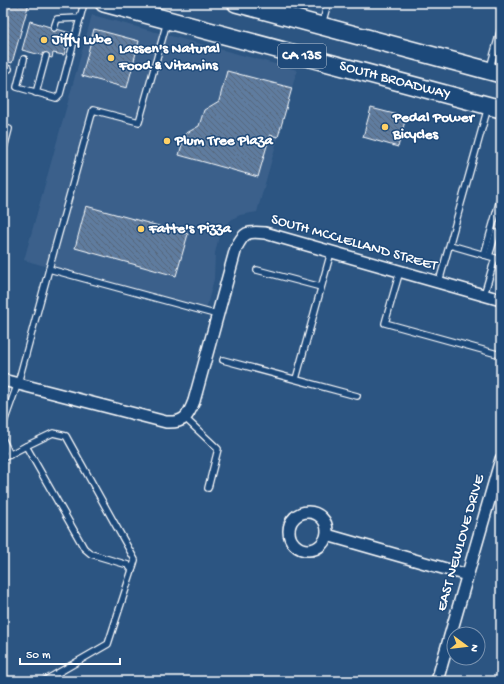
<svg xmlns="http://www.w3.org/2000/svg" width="504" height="684" font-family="'Gochi Hand',sans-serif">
	<defs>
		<pattern id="building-back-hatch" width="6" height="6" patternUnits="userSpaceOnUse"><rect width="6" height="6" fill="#5e7c9f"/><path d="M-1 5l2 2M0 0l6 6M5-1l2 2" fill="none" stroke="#56667a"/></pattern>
	</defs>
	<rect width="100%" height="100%" fill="#2c5582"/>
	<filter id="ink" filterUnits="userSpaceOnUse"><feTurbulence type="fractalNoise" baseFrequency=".025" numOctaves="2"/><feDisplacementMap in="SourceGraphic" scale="8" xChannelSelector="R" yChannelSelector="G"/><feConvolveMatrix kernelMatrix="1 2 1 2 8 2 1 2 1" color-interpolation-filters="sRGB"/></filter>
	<g filter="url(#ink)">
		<!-- built -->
		<polygon fill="#3b618b" points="92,15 297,70 257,212 240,215 232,219 222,230 218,240 215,253 214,279 205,313 24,260"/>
		<!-- building -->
		<g fill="url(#building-back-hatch)" stroke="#fff">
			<polygon points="3,3 29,3 12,63 3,60"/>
			<polygon points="30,21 70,33 64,55 53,53 52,58 22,50"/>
			<polygon points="94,29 139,41 127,88 82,76"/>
			<polygon points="227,71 292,88 278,137 270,135 258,177 179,155 185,134 199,126 204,110 219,101"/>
			<polygon points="371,108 406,117 398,147 363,137"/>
			<polygon points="86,206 188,234 176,276 75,248"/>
			<polygon points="501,207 501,234 494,232"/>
		</g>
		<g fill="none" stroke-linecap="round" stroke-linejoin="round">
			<defs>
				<g id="service">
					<polyline points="167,22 139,122 93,110 49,269 218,315"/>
					<polyline points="322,24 328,3"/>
					<polyline points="54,28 57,19 80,18"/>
					<polyline points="24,59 17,87 56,98 60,94 84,3"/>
					<polyline points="3,67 9,69"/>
					<polyline points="490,68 501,28"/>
					<polyline points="36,93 46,56"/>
					<polyline points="3,152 9,129"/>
					<polyline points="450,245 495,258 484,295"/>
					<polyline points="484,255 501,196"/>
					<polyline points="489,256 496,233"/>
					<polyline points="495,258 501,260"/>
					<polyline points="257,270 321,287"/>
					<polyline points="400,271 385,323 501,355"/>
					<polyline points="439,282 488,107"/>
					<polyline points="223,360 357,396"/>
					<polyline points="296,379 331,252"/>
					<polyline points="185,418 218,449 208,488"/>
					<polyline points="3,425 18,383 49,269"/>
					<polyline points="3,440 10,455"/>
					<polyline points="26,446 53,433 66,436 135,560 132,570"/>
					<polyline points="3,458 26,446 84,548 91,554 128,565 132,570 108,644 44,681"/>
				</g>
				<g id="minor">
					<path d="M 3,380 L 166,422 C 184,423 188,417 194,401 L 236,248 C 244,232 247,231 265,233 L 501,300"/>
					<circle cx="308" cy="531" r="19"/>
					<polyline points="327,535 467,575"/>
					<polyline points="437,681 501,459"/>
				</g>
				<g id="primary">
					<path id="s1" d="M 104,3 L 501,109"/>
					<polyline points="236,3 501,74"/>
				</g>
			</defs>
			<!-- service casing -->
			<use href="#service" stroke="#fff" stroke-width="8"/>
			<!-- minor casing -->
			<use href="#minor" stroke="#fff" stroke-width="14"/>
			<!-- primary casing -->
			<use href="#primary" stroke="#fff" stroke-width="20"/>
			<!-- service -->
			<use href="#service" stroke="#1f4a7a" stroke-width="5.5"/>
			<!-- minor -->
			<use href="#minor" stroke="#1f4a7a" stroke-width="11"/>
			<!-- primary -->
			<use href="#primary" stroke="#1f4a7a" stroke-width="17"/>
		</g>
	</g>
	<!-- markers -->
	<g fill="#ffd166" stroke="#1f4a7a" stroke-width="1.5">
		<circle cx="44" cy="40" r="4"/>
		<circle cx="111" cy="58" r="4"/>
		<circle cx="385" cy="127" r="4"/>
		<circle cx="167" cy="141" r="4"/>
		<circle cx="141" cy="229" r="4"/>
	</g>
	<g text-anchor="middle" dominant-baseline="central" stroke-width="3" stroke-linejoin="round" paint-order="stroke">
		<!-- shield labels -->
		<rect fill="#1f4a7a" stroke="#bcc9d7" stroke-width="1" x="278" y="44" width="48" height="24" rx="3"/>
		<g font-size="14" font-weight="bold" fill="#fff">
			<text x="302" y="56">CA 135</text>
		</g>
		<!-- poi labels -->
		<g font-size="15" font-weight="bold" fill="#fff" stroke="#1f4a7a" text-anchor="start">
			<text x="52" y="40">Jiffy Lube</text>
			<text x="119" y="49">Lassen's Natural<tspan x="119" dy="17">Food &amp; Vitamins</tspan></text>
			<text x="393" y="118">Pedal Power<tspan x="393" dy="17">Bicycles</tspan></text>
			<text x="175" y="141">Plum Tree Plaza</text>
			<text x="149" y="229">Fatte's Pizza</text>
		</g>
		<!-- street labels -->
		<g font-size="15" fill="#fff" stroke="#1f4a7a">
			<text stroke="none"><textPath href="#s1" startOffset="301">SOUTH BROADWAY</textPath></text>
			<text transform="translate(354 243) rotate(16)">SOUTH MCCLELLAND STREET</text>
			<text transform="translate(461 543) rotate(-74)">EAST NEWLOVE DRIVE</text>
		</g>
	</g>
	<!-- margin -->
	<rect width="504" height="684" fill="none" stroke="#1f4a7a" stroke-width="16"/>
	<rect x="8" y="8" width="488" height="668" fill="none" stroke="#fff" stroke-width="1.5" filter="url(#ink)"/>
	<!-- north arrow -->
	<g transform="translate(466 646) rotate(105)"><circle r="19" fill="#1f4a7a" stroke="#7992af"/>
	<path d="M0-3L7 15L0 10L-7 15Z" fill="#ffd166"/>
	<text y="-6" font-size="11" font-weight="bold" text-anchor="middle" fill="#ffffff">N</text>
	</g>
	<!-- scale -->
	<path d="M20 658v6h100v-6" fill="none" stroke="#ffffff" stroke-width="2"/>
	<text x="26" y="658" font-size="12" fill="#ffffff" stroke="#1f4a7a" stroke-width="3" paint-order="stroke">50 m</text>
</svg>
